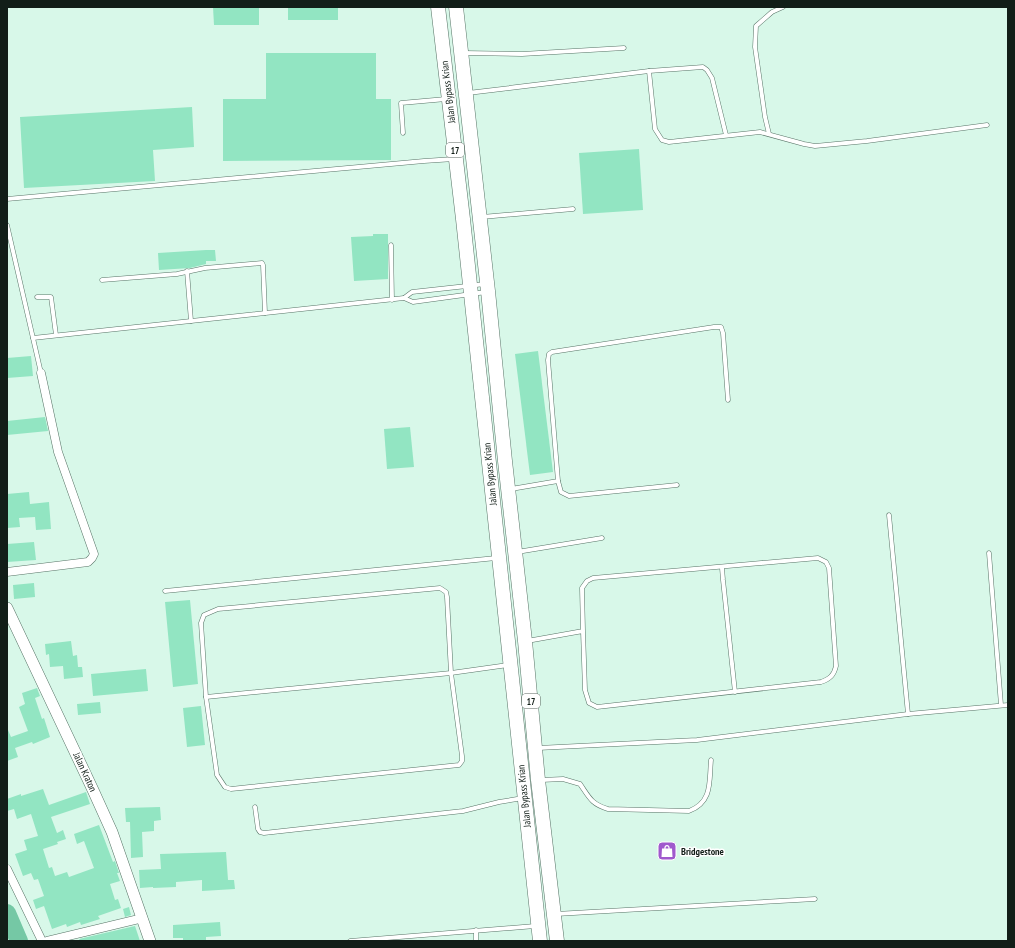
<svg xmlns="http://www.w3.org/2000/svg" width="1015" height="948" font-family="'PT Sans Narrow',sans-serif">
	<rect width="100%" height="100%" fill="#d8f8e9"/>
	<g fill="none" stroke-linecap="round" stroke-linejoin="round">
		<!-- river -->
		<polyline stroke="#75c8a5" stroke-width="18" points="7,913 19,941"/>
	</g>
	<!-- building -->
	<g fill="#92e5c2">
		<polygon points="213,7 259,7 259,25 214,25"/>
		<rect x="288" y="7" width="50" height="13"/>
		<polygon points="266,53 376,53 376,99 391,99 391,160 223,161 223,99 266,99"/>
		<polygon points="192,107 194,147 153,150 155,181 24,188 20,117"/>
		<polygon points="639,149 643,210 583,214 579,153"/>
		<polygon points="373,234 388,234 388,279 354,281 351,237 373,236"/>
		<polygon points="206,250 215,250 216,261 206,261 206,264 190,268 159,270 158,253"/>
		<polygon points="538,351 553,472 530,475 515,354"/>
		<polygon points="31,356 33,376 7,378 7,358"/>
		<polygon points="45,417 48,431 7,435 7,421"/>
		<polygon points="410,427 414,467 387,469 384,429"/>
		<polygon points="29,492 30,504 49,502 51,529 36,530 35,517 19,518 20,527 7,528 7,494"/>
		<polygon points="34,542 36,560 7,562 7,544"/>
		<polygon points="34,583 35,597 14,599 13,585"/>
		<polygon points="190,600 198,684 173,687 165,602"/>
		<polygon points="71,641 73,656 77,655 78,667 82,667 83,677 64,679 63,666 50,667 49,654 46,655 45,644"/>
		<polygon points="146,669 148,691 93,696 91,674"/>
		<polygon points="37,688 40,696 35,698 42,719 44,718 50,737 33,744 32,742 15,748 18,757 7,761 7,730 8,730 11,737 28,731 19,707 25,704 22,693"/>
		<polygon points="100,702 101,713 78,715 77,704"/>
		<polygon points="201,706 205,745 187,747 183,708"/>
		<polygon points="43,789 49,805 86,792 90,804 51,817 57,833 63,830 66,839 57,842 58,844 43,849 49,868 52,867 55,876 67,872 69,877 94,868 84,841 77,844 74,834 99,825 113,862 115,861 119,873 117,873 120,881 110,884 115,900 118,899 121,908 98,916 100,919 81,925 80,922 67,927 66,924 52,929 44,906 36,909 33,900 44,896 38,879 34,880 31,873 23,876 15,854 27,850 24,840 38,836 31,814 17,819 14,809 7,811 7,799 21,794 21,796"/>
		<polygon points="160,807 161,820 154,821 154,831 142,832 143,857 131,858 130,822 126,822 125,808"/>
		<polygon points="226,852 228,880 234,880 235,889 202,891 202,880 176,882 176,887 153,888 153,887 140,888 139,870 161,869 160,854"/>
		<polygon points="129,907 131,915 125,917 123,909"/>
		<polygon points="220,922 221,936 206,937 206,941 183,941 183,938 173,938 173,925"/>
		<polygon points="135,926 140,941 113,941 113,940 103,941 80,941 79,939"/>
	</g>
	<g fill="none" stroke-linecap="round" stroke-linejoin="round">
		<defs>
			<g id="service">
				<polyline points="464,53 522,54 624,48"/>
				<polyline points="649,71 655,129 662,140 669,142 760,132 804,144 815,146 867,141 987,125"/>
				<polyline points="468,93 649,71 703,67 707,70 712,78 726,135"/>
				<polyline points="403,133 401,103 446,99"/>
				<polyline points="769,134 765,117 755,47 756,26 772,12 783,7"/>
				<polyline points="7,199 424,161 454,159"/>
				<polyline points="482,217 573,209"/>
				<polyline points="7,225 41,373"/>
				<polyline points="391,245 392,300"/>
				<polyline points="187,271 191,321"/>
				<polyline points="102,280 177,274 205,268 262,263 263,265 265,313"/>
				<polyline points="37,297 51,297 56,335"/>
				<polyline points="404,298 412,292 485,284"/>
				<polyline points="33,338 404,298 413,302 486,292"/>
				<polyline points="558,481 561,492 569,496 677,485"/>
				<polyline points="511,489 558,481 548,360 549,354 552,352 714,327 721,327 723,333 728,400"/>
				<polyline points="889,515 908,714"/>
				<polyline points="517,552 602,538"/>
				<polyline points="989,553 1001,705"/>
				<polyline points="722,568 723,580 735,692"/>
				<polygon points="440,588 446,592 447,597 451,673 462,756 462,761 459,765 231,789 225,787 217,775 206,697 201,623 204,615 218,609"/>
				<polyline points="165,591 496,558"/>
				<path d="M 527,641 L 583,631 L 585,690 L 589,703 L 597,707 L 821,682 C 830,679 834,675 836,666 L 829,568 L 826,562 L 818,558 L 593,578 L 587,581 L 582,588 L 583,631"/>
				<polyline points="206,697 451,673 508,665"/>
				<polyline points="538,748 697,740 908,714 1008,705"/>
				<path d="M 541,780 L 563,779 L 580,784 C 589,797 591,804 608,809 L 689,811 C 713,802 709,781 711,760"/>
				<polyline points="255,807 258,829 260,832 264,833 463,811 499,802 523,798"/>
				<polyline points="556,914 815,899"/>
				<polyline points="476,930 476,941"/>
				<polyline points="350,941 535,926"/>
			</g>
			<g id="minor">
				<polyline points="7,572 88,562 92,558 94,554 58,452 41,373"/>
				<polyline points="7,869 42,941"/>
				<polyline points="47,941 143,918"/>
			</g>
			<polyline id="tertiary" points="7,608 93,790 112,832 150,941"/>
			<g id="trunk">
				<polyline points="438,7 463,219 540,941"/>
				<polyline points="456,7 488,291 505,461 525,641 538,780 557,941"/>
			</g>
		</defs>
		<!-- service casing -->
		<use href="#service" stroke="#587467" stroke-width="5"/>
		<!-- minor casing -->
		<use href="#minor" stroke="#587467" stroke-width="9"/>
		<!-- tertiary casing -->
		<use href="#tertiary" stroke="#587467" stroke-width="12"/>
		<!-- trunk casing -->
		<use href="#trunk" stroke="#587467" stroke-width="15"/>
		<!-- service -->
		<use href="#service" stroke="#fff" stroke-width="4"/>
		<!-- minor -->
		<use href="#minor" stroke="#fff" stroke-width="8"/>
		<!-- tertiary -->
		<use href="#tertiary" stroke="#fff" stroke-width="11"/>
		<!-- trunk -->
		<use href="#trunk" stroke="#fff" stroke-width="14"/>
	</g>
	<!-- icons -->
	<defs>
		<symbol id="shop-square" viewBox="-11 -11 22 22"><rect x="-9" y="-9" width="18" height="18" rx="4" fill="#a059cd" stroke="#fff"/><path d="M-5-2.5h2.3a2.7 3.5 0 0 1 5.4 0H5L5.5 6h-11ZM-1.5-2.5h3a1.5 2.3 0 0 0-3 0Z" fill="#fff"/></symbol>
	</defs>
	<g fill-rule="evenodd">
		<use href="#shop-square" x="656" y="840" width="22" height="22"/>
	</g>
	<g text-anchor="middle" dominant-baseline="central" stroke-width="3" stroke-linejoin="round" paint-order="stroke">
		<!-- shield labels -->
		<g fill="#fff" stroke="#59625d" stroke-width="1">
			<rect x="446" y="143" width="18" height="14" rx="3"/>
			<rect x="522" y="694" width="18" height="14" rx="3"/>
		</g>
		<g font-size="9" font-weight="bold" fill="#121e18">
			<text x="455" y="150">17</text>
			<text x="531" y="701">17</text>
		</g>
		<!-- street labels -->
		<g font-size="10" fill="#121e18" stroke="#fff">
			<text transform="translate(448 92) rotate(-97)">Jalan Bypass Krian</text>
			<text transform="translate(490 474) rotate(-96)">Jalan Bypass Krian</text>
			<text transform="translate(85 772) rotate(65)">Jalan Kraton</text>
			<text transform="translate(524 796) rotate(-96)">Jalan Bypass Krian</text>
		</g>
		<!-- poi labels -->
		<g font-size="10" font-weight="bold" fill="#121e18" stroke="#fff" text-anchor="start">
			<text x="681" y="851">Bridgestone</text>
		</g>
	</g>
	<!-- border -->
	<rect width="1015" height="948" fill="none" stroke="#121e18" stroke-width="16"/>
</svg>
